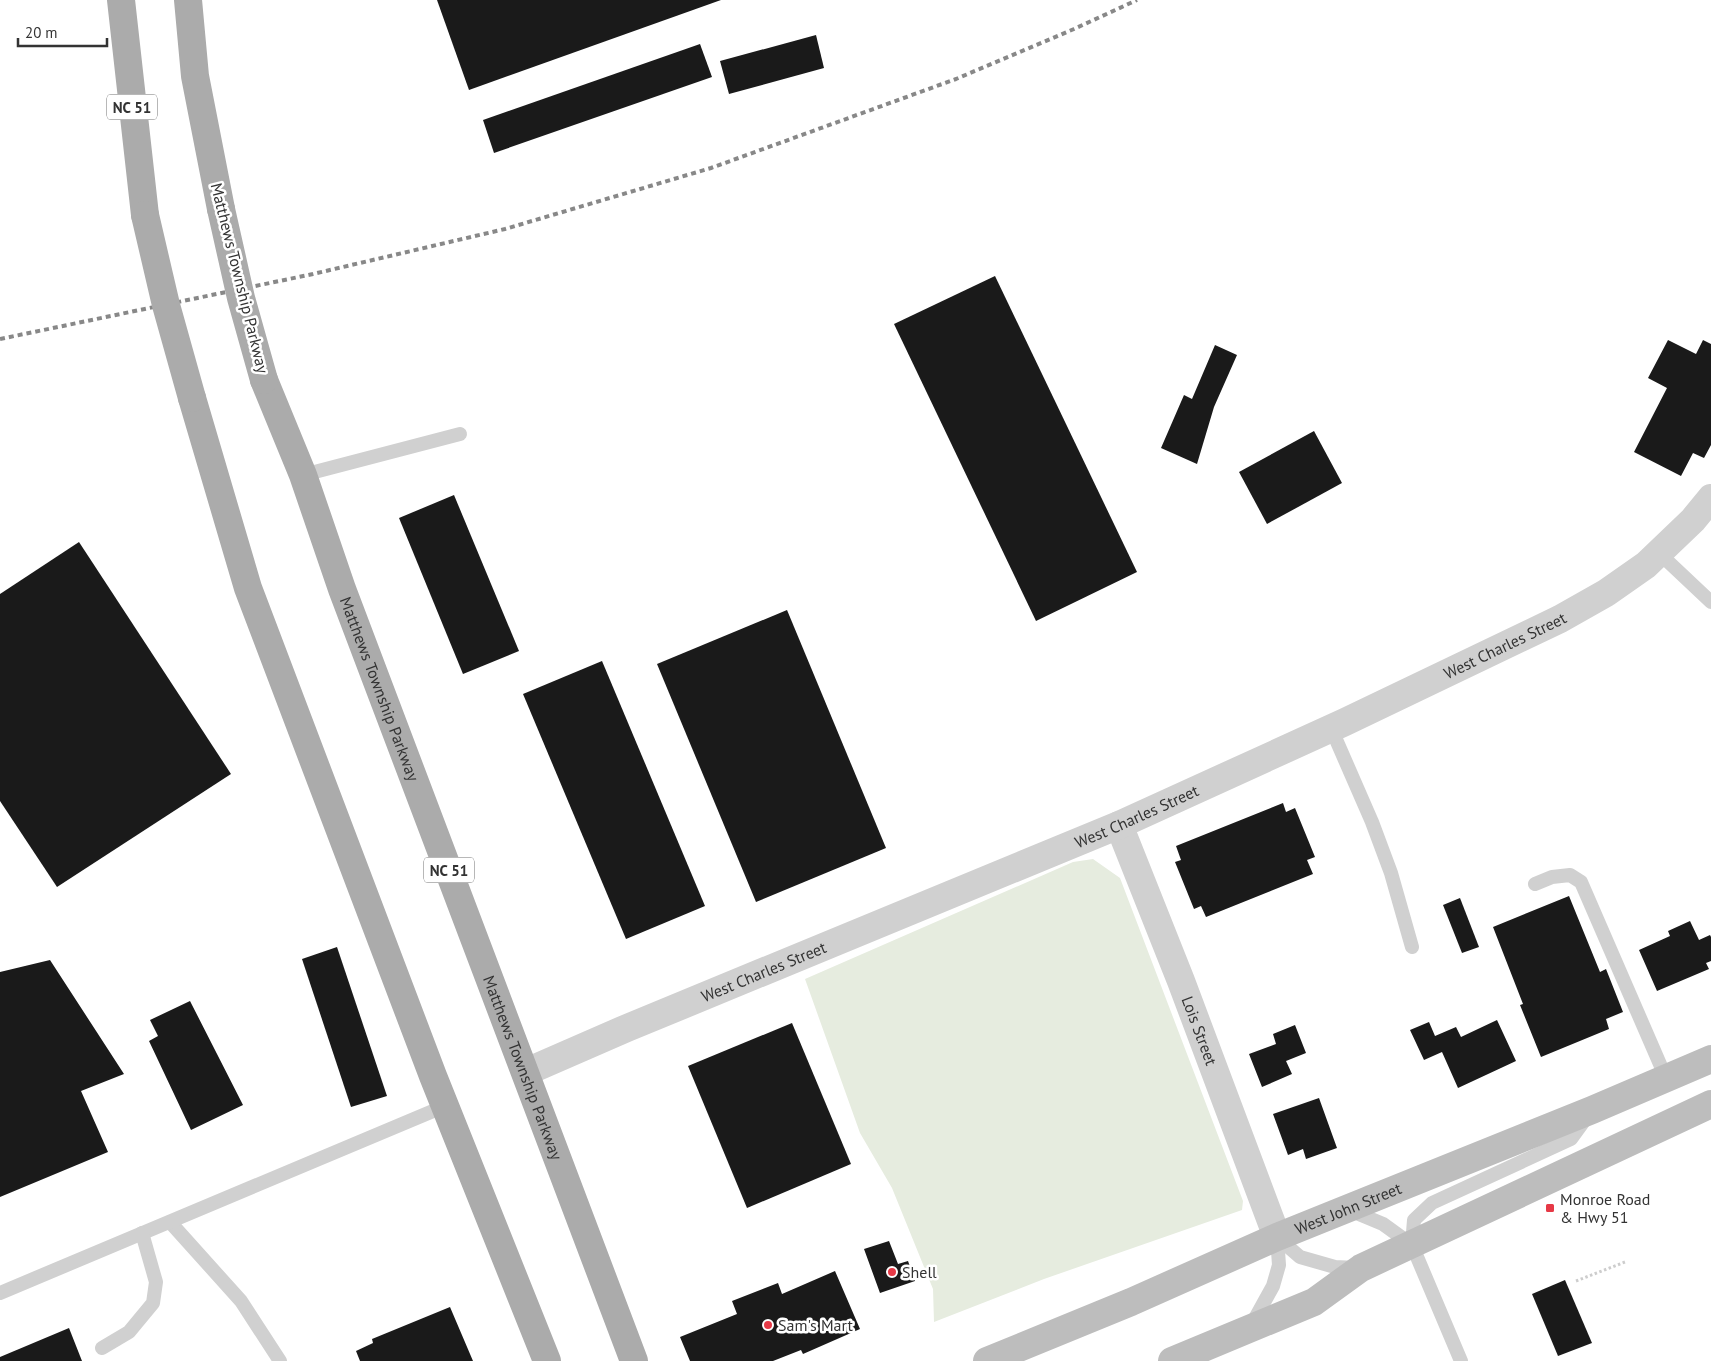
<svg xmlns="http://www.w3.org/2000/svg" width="1711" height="1361" font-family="'PT Sans',sans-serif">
	<rect width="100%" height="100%" fill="#fff"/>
	<!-- green -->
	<polygon fill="#e6ecdf" points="1093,859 1120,878 1243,1201 1242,1210 1044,1279 934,1322 933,1289 892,1188 860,1133 805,979 1073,862"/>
	<!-- building -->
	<g fill="#1a1a1a">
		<polygon points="437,0 721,0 469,90"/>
		<polygon points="816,35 824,68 729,94 720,61"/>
		<polygon points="700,44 712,77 494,153 483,120"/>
		<polygon points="995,276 1137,572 1036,621 894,324"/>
		<polygon points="1668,340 1696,354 1703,340 1711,344 1711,445 1704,458 1693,453 1681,476 1634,452 1667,388 1648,378"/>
		<polygon points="1215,345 1237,355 1214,407 1197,464 1161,448 1184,395 1192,399"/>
		<polygon points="1314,431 1342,483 1267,524 1239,472"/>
		<polygon points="454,495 519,651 463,674 399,518"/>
		<polygon points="79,542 231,774 57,887 0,801 0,594"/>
		<polygon points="787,610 886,848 756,902 657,664"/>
		<polygon points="602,661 705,906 626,939 523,694"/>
		<polygon points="1283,803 1286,812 1295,808 1315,857 1307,860 1313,874 1206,917 1201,906 1194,909 1175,862 1181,860 1176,846"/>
		<polygon points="1569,896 1600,972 1606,969 1623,1012 1606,1019 1609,1029 1541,1057 1520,1005 1523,1004 1493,927"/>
		<polygon points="1460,898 1479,947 1462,953 1443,905"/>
		<polygon points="1690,921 1699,940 1710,935 1711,937 1711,961 1706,963 1709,969 1657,991 1639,950 1670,936 1668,931"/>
		<polygon points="337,947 387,1096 351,1107 302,959"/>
		<polygon points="50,960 124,1074 81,1091 108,1152 0,1197 0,972"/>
		<polygon points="190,1001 243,1105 191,1130 149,1041 158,1036 150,1020"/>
		<polygon points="1497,1020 1516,1061 1458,1088 1442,1052 1424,1060 1410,1030 1429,1022 1435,1036 1456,1027 1461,1037"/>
		<polygon points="792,1023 851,1164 747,1208 688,1066"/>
		<polygon points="1295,1025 1306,1053 1286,1061 1292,1074 1262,1087 1249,1054 1276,1044 1273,1034"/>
		<polygon points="1319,1098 1337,1148 1306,1159 1303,1149 1288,1155 1273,1114"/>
		<polygon points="889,1241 898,1264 908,1261 915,1281 880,1293 864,1249"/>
		<polygon points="835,1271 860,1329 803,1354 801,1350 773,1361 690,1361 680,1337 737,1314 732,1301 778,1283 782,1294"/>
		<polygon points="1565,1280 1592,1343 1558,1356 1532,1294"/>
		<polygon points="450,1307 473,1361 360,1361 356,1351 373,1343 372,1339"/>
		<polygon points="69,1328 82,1361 0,1361 0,1357"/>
	</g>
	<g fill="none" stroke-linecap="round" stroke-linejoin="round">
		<!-- path -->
		<polyline stroke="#cdcdcd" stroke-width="3" stroke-dasharray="2.5 2.5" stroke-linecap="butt" points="1576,1281 1625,1262"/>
		<!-- service -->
		<g stroke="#d0d0d0" stroke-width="14">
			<polyline points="303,475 460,434"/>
			<polyline points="1659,553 1711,602"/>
			<polyline points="1331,728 1372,822 1391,873 1412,947"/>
			<polyline points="1535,884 1552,877 1570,875 1581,882 1666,1078"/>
			<polyline points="1347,1209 1383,1224 1412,1245"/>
			<polyline points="170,1222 241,1301 280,1361"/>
			<polyline points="1277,1237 1300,1257 1335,1267 1357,1268"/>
			<polyline points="0,1293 445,1106"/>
			<polyline points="1252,1324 1273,1286 1279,1265 1277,1237"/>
			<polyline points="102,1348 129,1332 153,1303 156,1282 142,1233"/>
			<polyline points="1461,1361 1412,1245 1414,1220 1432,1203 1571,1139 1587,1117"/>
		</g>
		<!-- minor -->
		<g stroke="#d0d0d0" stroke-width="28">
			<path id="s1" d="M 1119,825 L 1181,981 L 1277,1237"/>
			<path id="s2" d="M 526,1072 L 627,1028 L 1119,825 L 1345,722 L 1560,619 L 1606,593 L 1646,565 L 1693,520 L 1711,498"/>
		</g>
		<!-- secondary -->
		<g stroke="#bdbdbd" stroke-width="28">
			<path id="s3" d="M 987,1361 L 1131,1302 L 1277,1237 L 1592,1110 L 1711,1059"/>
			<polyline points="1172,1361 1314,1302 1361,1268 1711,1104"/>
		</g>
		<!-- primary -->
		<g stroke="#ababab" stroke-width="28">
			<polyline points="121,0 145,215"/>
			<polyline points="188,0 195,76 221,209"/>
			<path id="s4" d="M 264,380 L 303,475 L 342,589 L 634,1361"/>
			<polyline points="192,398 248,588 433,1076 547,1361"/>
		</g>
		<!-- rail -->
		<polyline stroke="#888" stroke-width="4" stroke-dasharray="5 4" stroke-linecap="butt" points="0,339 313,274 505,229 711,168 956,79 1074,29 1137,0"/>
		<!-- primary-bridge -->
		<g stroke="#ababab" stroke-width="28">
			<polyline points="221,209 241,298 264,380"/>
			<polyline points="145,215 166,305 192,398"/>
		</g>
	</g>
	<!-- markers -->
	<g fill="#e63946" stroke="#fff" stroke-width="2">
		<rect x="1545" y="1203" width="10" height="10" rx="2.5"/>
		<circle cx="892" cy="1272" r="5"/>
		<circle cx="768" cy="1325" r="5"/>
	</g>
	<g text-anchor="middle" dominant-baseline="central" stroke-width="5" stroke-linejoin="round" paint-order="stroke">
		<!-- shield labels -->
		<g fill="#fff" stroke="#707070" stroke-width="1">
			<rect x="107" y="94.5" width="50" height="25" rx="4"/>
			<rect x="424" y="857.5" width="50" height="25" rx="4"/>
		</g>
		<g font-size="15" font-weight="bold" fill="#333">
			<text x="132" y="107">NC 51</text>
			<text x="449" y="870">NC 51</text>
		</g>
		<!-- street labels -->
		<g font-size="16" fill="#333" stroke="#fff">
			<text transform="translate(240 278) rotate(76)">Matthews Township Parkway</text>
			<text stroke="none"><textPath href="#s2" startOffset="1068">West Charles Street</textPath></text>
			<text stroke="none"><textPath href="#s4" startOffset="330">Matthews Township Parkway</textPath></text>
			<text stroke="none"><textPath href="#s2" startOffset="662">West Charles Street</textPath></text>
			<text stroke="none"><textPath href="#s2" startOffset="258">West Charles Street</textPath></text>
			<text stroke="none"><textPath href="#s1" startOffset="221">Lois Street</textPath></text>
			<text stroke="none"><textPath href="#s4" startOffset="735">Matthews Township Parkway</textPath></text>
			<text stroke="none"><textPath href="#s3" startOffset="392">West John Street</textPath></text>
		</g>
		<!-- poi labels -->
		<g font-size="16" fill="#333" stroke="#fff" text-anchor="start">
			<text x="1560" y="1199">Monroe Road<tspan x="1560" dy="18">&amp; Hwy 51</tspan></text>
			<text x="902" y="1272">Shell</text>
			<text x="778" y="1325">Sam's Mart</text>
		</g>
	</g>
	<!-- scale -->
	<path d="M18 38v8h89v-8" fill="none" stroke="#333333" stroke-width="2.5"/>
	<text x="25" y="38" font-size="15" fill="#333333" stroke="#ffffff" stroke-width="4" paint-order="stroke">20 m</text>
</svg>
